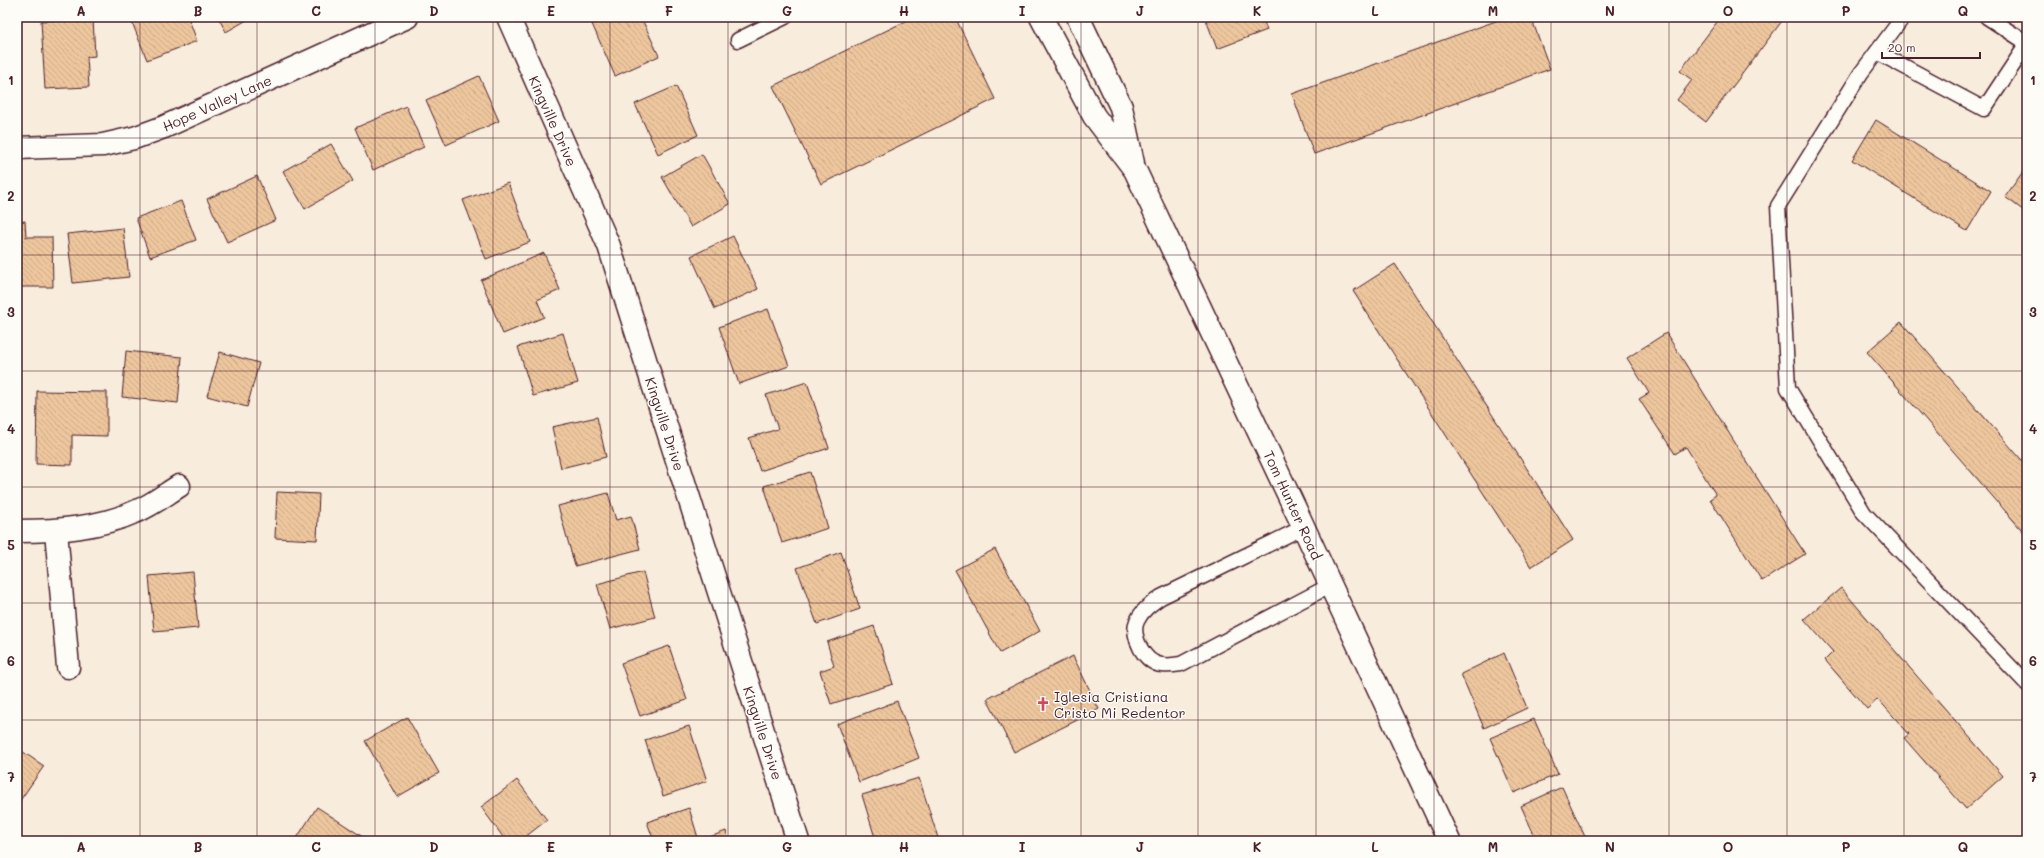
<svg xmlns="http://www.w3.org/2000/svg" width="2044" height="858" font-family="Mali,sans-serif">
	<defs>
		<pattern id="building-back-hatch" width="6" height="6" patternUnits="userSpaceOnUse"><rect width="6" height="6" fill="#edc69d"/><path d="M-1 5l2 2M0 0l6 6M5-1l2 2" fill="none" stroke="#cdaa87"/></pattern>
	</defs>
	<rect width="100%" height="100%" fill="#f8ecdc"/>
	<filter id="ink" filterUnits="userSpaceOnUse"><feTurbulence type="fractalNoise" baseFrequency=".025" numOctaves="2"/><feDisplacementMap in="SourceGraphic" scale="8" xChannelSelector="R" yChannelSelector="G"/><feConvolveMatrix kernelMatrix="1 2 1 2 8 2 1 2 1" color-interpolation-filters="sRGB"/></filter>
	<g filter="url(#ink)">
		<!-- building -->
		<g fill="url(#building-back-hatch)" stroke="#4a1f2b">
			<polygon points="130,17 188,17 197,41 147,60"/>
			<polygon points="218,17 252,17 226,32"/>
			<polygon points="606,17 641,17 659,56 615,76 592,24"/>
			<polygon points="914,17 955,17 995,99 821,184 773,86"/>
			<polygon points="1205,17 1262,17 1267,30 1217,49"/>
			<polygon points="1507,17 1531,17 1550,69 1314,154 1292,94"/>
			<polygon points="1714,17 1785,17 1706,122 1677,100 1692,80 1680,71 1717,22"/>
			<polygon points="93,18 95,56 87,57 89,87 45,89 41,21"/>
			<polygon points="479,76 499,121 446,145 426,100"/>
			<polygon points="676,86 698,135 658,154 635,104"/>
			<polygon points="406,106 424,147 373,170 355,128"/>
			<polygon points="1876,120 1991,191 1967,231 1852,160"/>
			<polygon points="331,144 353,181 305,209 283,171"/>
			<polygon points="702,154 730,204 691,227 662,177"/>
			<polygon points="2027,166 2027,213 2005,197"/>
			<polygon points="257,176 276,220 227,242 207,199"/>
			<polygon points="508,183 530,242 486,259 463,200"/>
			<polygon points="181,201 196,240 150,257 136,218"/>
			<polygon points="25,221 26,237 52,237 53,287 17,287 17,222"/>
			<polygon points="123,228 129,277 73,283 67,234"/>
			<polygon points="733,236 758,289 715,309 691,256"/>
			<polygon points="544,253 560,290 537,300 544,317 503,334 481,280"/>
			<polygon points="1395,264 1573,540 1531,567 1353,291"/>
			<polygon points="768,309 789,366 739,384 719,327"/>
			<polygon points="1901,322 2027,466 2027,536 1867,352"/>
			<polygon points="563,333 578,383 533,396 518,347"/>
			<polygon points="1666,333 1805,554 1762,581 1710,499 1716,495 1686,447 1675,454 1639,399 1649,393 1627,358"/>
			<polygon points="126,351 182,357 178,403 122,397"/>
			<polygon points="220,352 259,363 247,407 207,396"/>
			<polygon points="807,382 829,448 760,471 749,438 778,429 766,395"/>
			<polygon points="37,391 107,392 107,436 72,435 72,465 36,464"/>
			<polygon points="597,417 606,457 561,468 552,427"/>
			<polygon points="810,472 828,528 782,543 764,486"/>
			<polygon points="277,492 319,494 317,540 275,538"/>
			<polygon points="608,493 616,520 631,516 640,549 575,566 558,506"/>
			<polygon points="995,549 1040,631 1000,653 955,570"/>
			<polygon points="841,552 860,609 817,624 797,568"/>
			<polygon points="193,572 198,628 154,632 149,576"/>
			<polygon points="643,572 655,617 610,629 597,584"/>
			<polygon points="1841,588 2003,776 1966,809 1904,738 1909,734 1878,699 1867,709 1825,660 1833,652 1804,619"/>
			<polygon points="874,626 893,684 831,704 820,671 834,666 827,642"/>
			<polygon points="669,646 687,700 640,716 621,663"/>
			<polygon points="1504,653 1527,708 1484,728 1461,674"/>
			<polygon points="1073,656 1099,709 1014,752 987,699"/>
			<polygon points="897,701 919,758 859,782 837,724"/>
			<polygon points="407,717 439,773 397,797 365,741"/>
			<polygon points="1534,719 1558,774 1514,793 1490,738"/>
			<polygon points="689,726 707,781 663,796 645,740"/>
			<polygon points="17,748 44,766 19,802 17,801"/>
			<polygon points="919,778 939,841 876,841 862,795"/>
			<polygon points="517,780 547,820 520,841 506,841 481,807"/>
			<polygon points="1562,787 1587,841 1537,841 1521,806"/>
			<polygon points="317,807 369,841 295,841"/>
			<polygon points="689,808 699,841 726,831 729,841 654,841 647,822"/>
		</g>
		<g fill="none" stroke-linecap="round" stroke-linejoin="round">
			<defs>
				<g id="lane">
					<polyline points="1903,17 1861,73 1778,206 1788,388 1864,513 2027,684"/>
					<polyline points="1987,17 2027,43"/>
					<polyline points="738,40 785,17"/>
					<polyline points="1877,52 1984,109 2027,44"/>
					<path d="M 1304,527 L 1161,597 C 1151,604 1142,610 1137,621 C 1130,636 1145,664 1162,665 C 1168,666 1175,665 1181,664 L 1331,585"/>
				</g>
				<g id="street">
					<polyline points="508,17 609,246 798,841"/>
					<polyline points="17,148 103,145 134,138 164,127 407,17"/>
					<path d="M 17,531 C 58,531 100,528 137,511 C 152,505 166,494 179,486"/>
					<polyline points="56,531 68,667"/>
				</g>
				<g id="secondary">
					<polyline points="1041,17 1094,116 1135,170 1298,515 1449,841"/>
					<polyline points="1078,17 1121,107 1133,163"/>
				</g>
			</defs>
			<!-- lane casing -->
			<use href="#lane" stroke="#4a1f2b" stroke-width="17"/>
			<!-- street casing -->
			<use href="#street" stroke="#4a1f2b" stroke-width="25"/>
			<!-- secondary casing -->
			<use href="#secondary" stroke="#4a1f2b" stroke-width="25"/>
			<!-- lane -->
			<use href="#lane" stroke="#fdfcf7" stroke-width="14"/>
			<!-- street -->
			<use href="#street" stroke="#fdfcf7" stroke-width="22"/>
			<!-- secondary -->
			<use href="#secondary" stroke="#fdfcf7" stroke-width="22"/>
		</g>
	</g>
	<!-- grid -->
	<path fill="none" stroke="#4a1f2b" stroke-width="1" stroke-opacity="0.55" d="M 140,17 L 140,841M 257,17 L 257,841M 375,17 L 375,841M 493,17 L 493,841M 610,17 L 610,841M 728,17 L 728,841M 846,17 L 846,841M 963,17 L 963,841M 1081,17 L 1081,841M 1198,17 L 1198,841M 1316,17 L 1316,841M 1434,17 L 1434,841M 1551,17 L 1551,841M 1669,17 L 1669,841M 1787,17 L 1787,841M 1904,17 L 1904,841M 17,138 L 2027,138M 17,255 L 2027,255M 17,371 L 2027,371M 17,487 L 2027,487M 17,603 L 2027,603M 17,720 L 2027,720"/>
	<!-- icons -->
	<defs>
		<symbol id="church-bare" viewBox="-9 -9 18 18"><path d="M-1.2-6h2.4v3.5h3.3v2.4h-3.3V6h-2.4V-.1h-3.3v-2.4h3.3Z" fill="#d1495b" stroke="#fdfcf7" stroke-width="2.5" paint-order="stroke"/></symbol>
	</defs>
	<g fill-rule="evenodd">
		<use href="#church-bare" x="1033" y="694" width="20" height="20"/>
	</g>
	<g text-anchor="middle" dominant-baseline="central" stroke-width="3" stroke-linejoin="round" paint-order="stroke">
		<!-- street labels -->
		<g font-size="14" fill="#4a1f2b" stroke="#fdfcf7">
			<text transform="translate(217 103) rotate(-24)">Hope Valley Lane</text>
			<text transform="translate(553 121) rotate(66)">Kingville Drive</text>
			<text transform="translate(665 424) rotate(72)">Kingville Drive</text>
			<text transform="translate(1293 505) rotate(65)">Tom Hunter Road</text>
			<text transform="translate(763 733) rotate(72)">Kingville Drive</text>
		</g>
		<!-- poi labels -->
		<g font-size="14" fill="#4a1f2b" stroke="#fdfcf7" text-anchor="start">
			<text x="1054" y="696">Iglesia Cristiana<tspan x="1054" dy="16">Cristo Mi Redentor</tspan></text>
		</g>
	</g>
	<!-- margin -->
	<rect width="2044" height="858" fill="none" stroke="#fdfcf7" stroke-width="44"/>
	<!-- scale -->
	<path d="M1882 52v6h98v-6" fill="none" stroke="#4a1f2b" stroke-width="2"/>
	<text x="1888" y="52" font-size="12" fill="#4a1f2b" stroke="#fdfcf7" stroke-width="3" paint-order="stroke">20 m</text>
	<rect x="22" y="22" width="2000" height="814" fill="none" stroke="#4a1f2b" stroke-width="1.5"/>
	<g font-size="13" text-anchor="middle" font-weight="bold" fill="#4a1f2b">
		<text x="81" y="16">A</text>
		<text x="198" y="16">B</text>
		<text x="316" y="16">C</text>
		<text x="434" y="16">D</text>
		<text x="551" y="16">E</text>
		<text x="669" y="16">F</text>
		<text x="787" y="16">G</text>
		<text x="904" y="16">H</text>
		<text x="1022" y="16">I</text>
		<text x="1140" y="16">J</text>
		<text x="1257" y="16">K</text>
		<text x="1375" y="16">L</text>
		<text x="1493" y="16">M</text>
		<text x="1610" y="16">N</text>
		<text x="1728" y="16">O</text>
		<text x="1846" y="16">P</text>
		<text x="1963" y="16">Q</text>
		<text x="11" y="85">1</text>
		<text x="2033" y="85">1</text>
		<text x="11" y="201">2</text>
		<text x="2033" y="201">2</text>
		<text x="11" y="317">3</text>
		<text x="2033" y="317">3</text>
		<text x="11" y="434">4</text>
		<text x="2033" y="434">4</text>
		<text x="11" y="550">5</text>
		<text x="2033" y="550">5</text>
		<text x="11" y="666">6</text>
		<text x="2033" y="666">6</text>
		<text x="11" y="782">7</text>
		<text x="2033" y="782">7</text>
		<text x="81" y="852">A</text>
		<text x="198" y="852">B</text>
		<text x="316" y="852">C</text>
		<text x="434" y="852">D</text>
		<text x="551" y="852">E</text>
		<text x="669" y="852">F</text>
		<text x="787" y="852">G</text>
		<text x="904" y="852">H</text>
		<text x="1022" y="852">I</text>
		<text x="1140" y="852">J</text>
		<text x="1257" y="852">K</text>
		<text x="1375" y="852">L</text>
		<text x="1493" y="852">M</text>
		<text x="1610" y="852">N</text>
		<text x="1728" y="852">O</text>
		<text x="1846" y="852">P</text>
		<text x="1963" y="852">Q</text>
	</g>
</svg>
